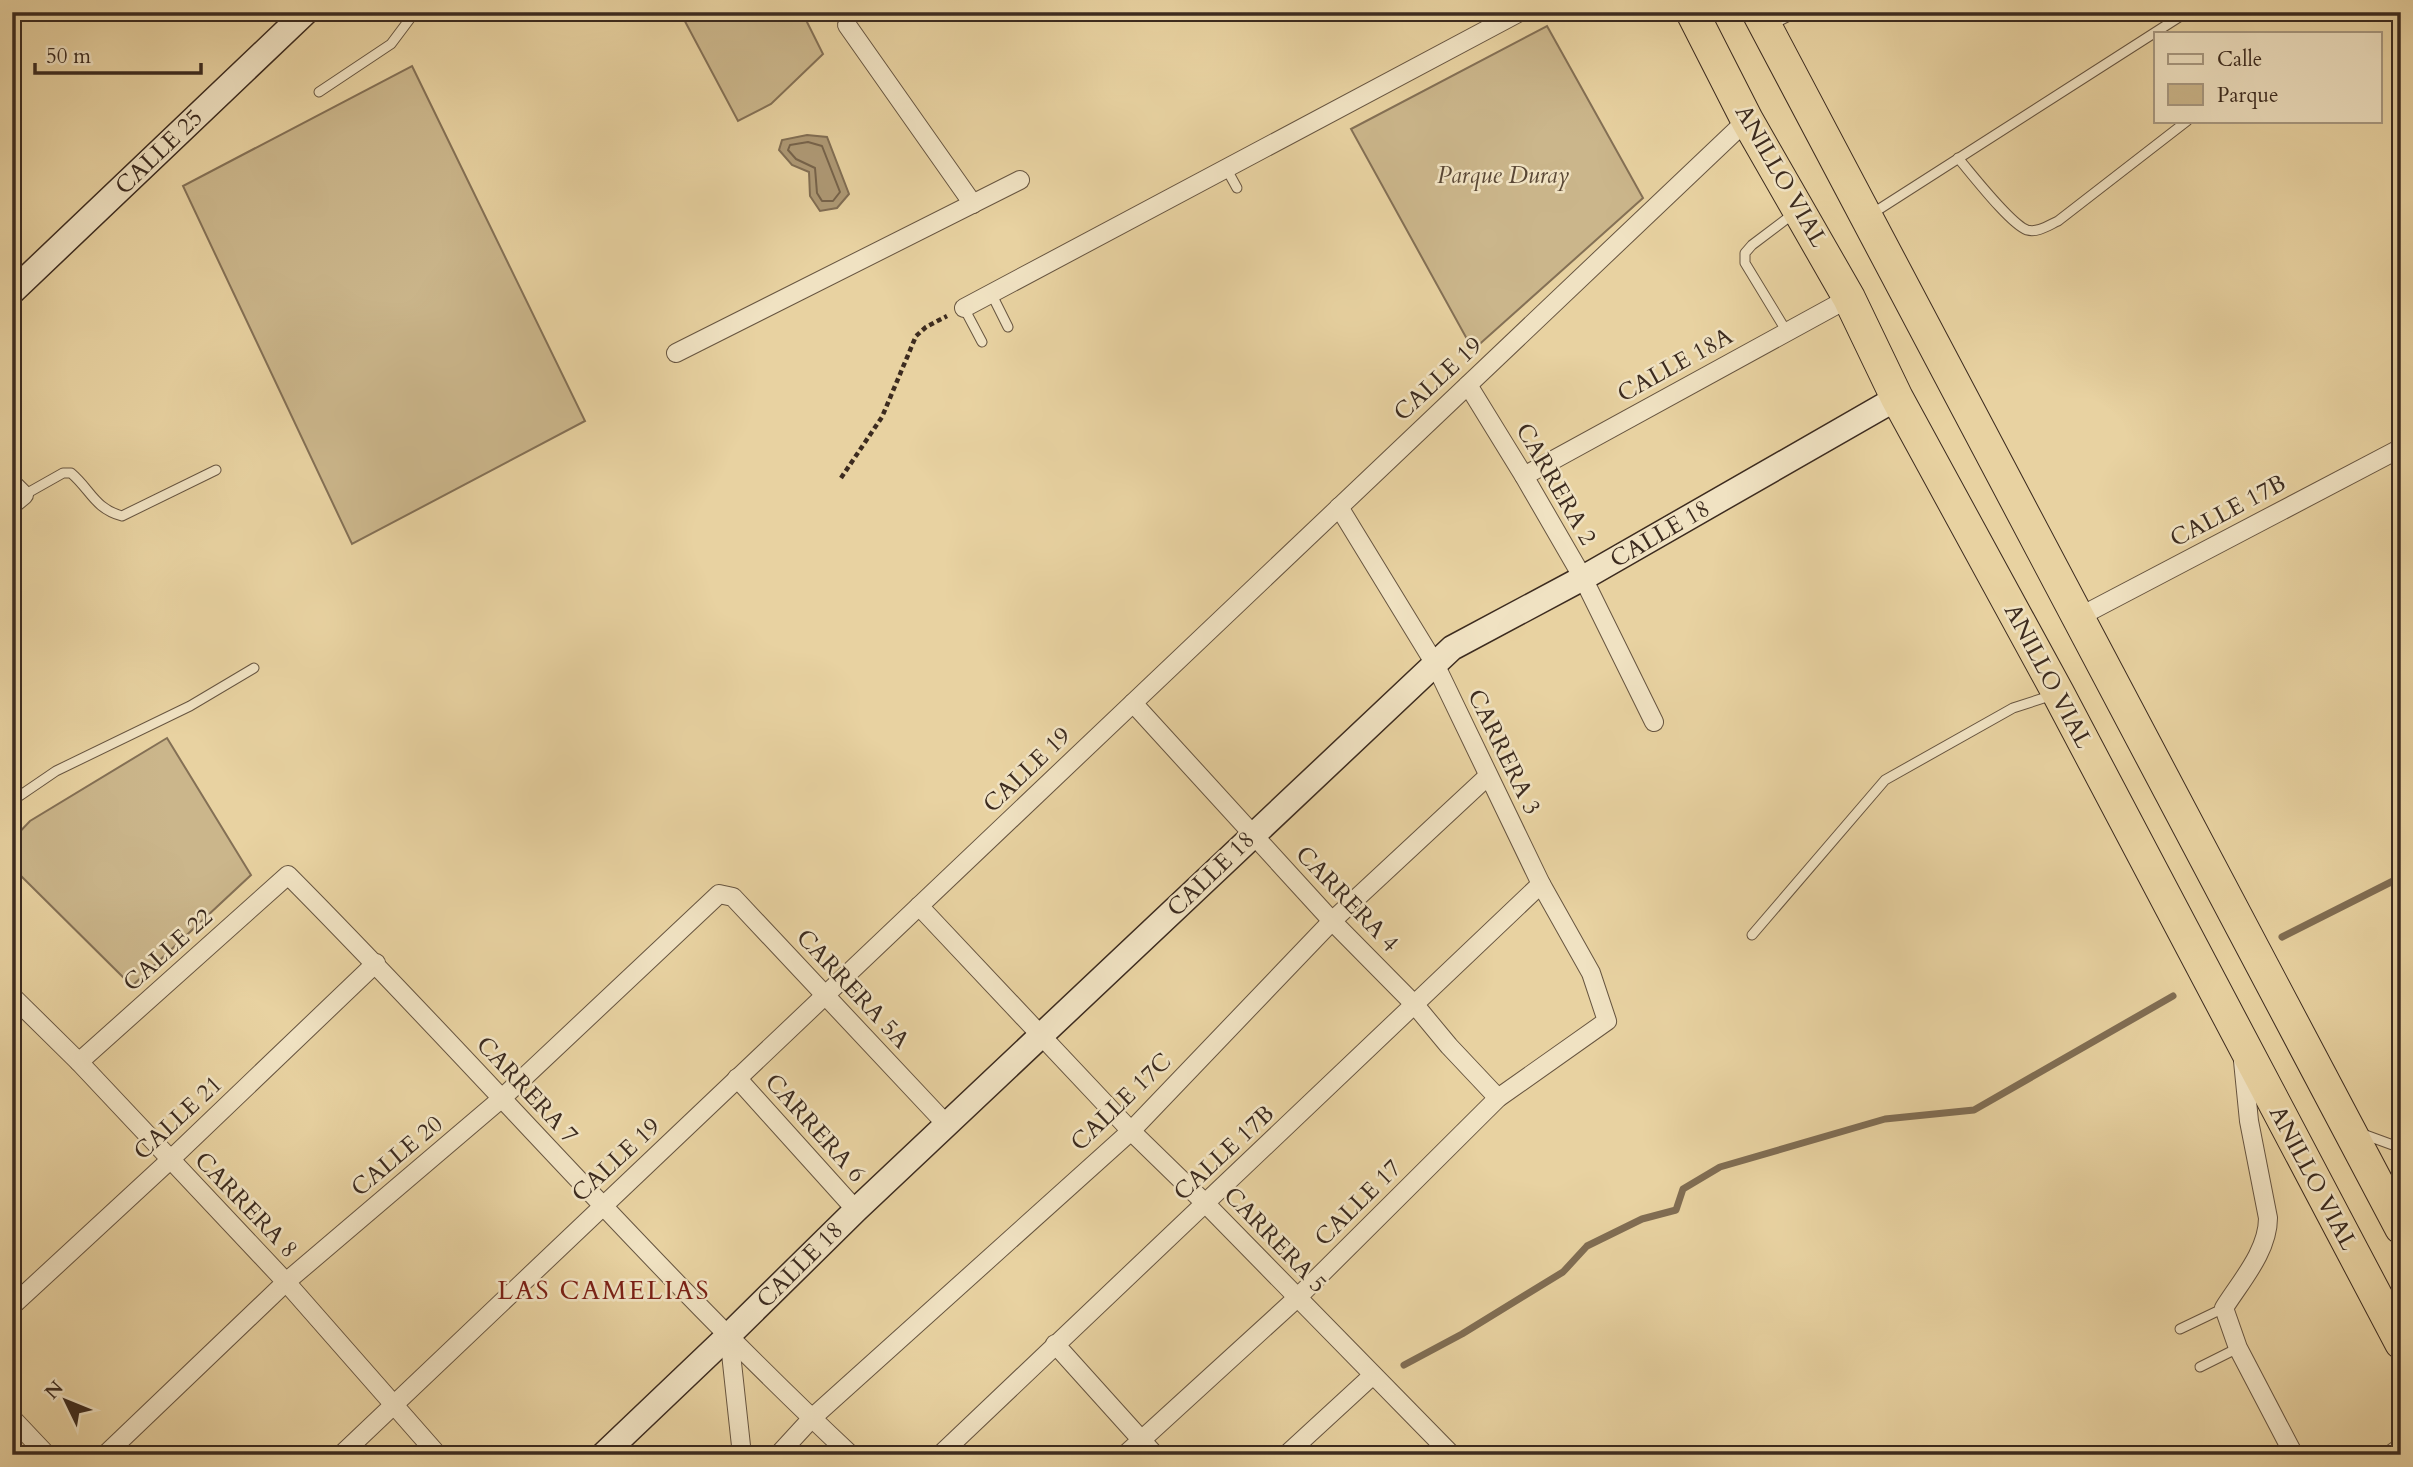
<svg xmlns="http://www.w3.org/2000/svg" width="2413" height="1467" font-family="Cardo,serif">
	<rect width="100%" height="100%" fill="#e8d2a1"/>
	<filter id="stains"><feTurbulence type="fractalNoise" baseFrequency=".00286" numOctaves="4"/><feColorMatrix values="0 0 0 0 .2 0 0 0 0 .09 0 0 0 0 .02 0 0 0 .5 -.17"/></filter>
	<radialGradient id="worn" r=".72"><stop offset=".6" stop-color="#630" stop-opacity="0"/><stop offset="1" stop-color="#630" stop-opacity=".3"/></radialGradient>
	<!-- green -->
	<g fill="#cbb68b" stroke="#847055" stroke-width="2">
		<polygon points="680,12 802,12 823,54 771,104 738,121"/>
		<polygon points="1547,26 1643,198 1473,350 1351,129"/>
		<polygon points="412,66 585,421 352,544 183,186"/>
		<polygon points="167,738 251,875 132,986 12,867 12,840 30,821"/>
	</g>
	<!-- water -->
	<polygon fill="#ae9975" stroke="#806d53" stroke-width="2" points="807,135 827,137 849,194 837,208 820,211 810,196 809,172 792,165 779,150 782,140"/>
	<g fill="none" stroke-linecap="round" stroke-linejoin="round">
		<!-- shore -->
		<polygon stroke="#75624a" stroke-width="2" points="808,142 822,146 840,192 833,201 822,201 817,193 815,168 796,159 788,150 790,145"/>
		<!-- stream -->
		<g stroke="#806d53" stroke-width="7">
			<polyline points="2282,937 2401,877"/>
			<polyline points="1404,1365 1462,1334 1563,1272 1587,1246 1642,1219 1676,1210 1683,1189 1720,1167 1885,1119 1974,1110 2173,996"/>
		</g>
		<defs>
			<g id="lane">
				<polyline points="1771,25 1797,12"/>
				<polyline points="319,92 391,44 415,12"/>
				<path d="M 1958,158 C 1971,173 2010,224 2027,230 C 2038,233 2049,225 2058,221 L 2187,121"/>
				<polyline points="1226,168 1237,188"/>
				<polyline points="1870,215 2187,12"/>
				<polyline points="991,293 1008,327"/>
				<polyline points="964,308 982,342"/>
				<polyline points="1787,332 1745,263 1745,253 1752,245 1793,214"/>
				<path d="M 24,495 L 63,473 L 71,473 C 91,490 94,508 122,516 L 216,470"/>
				<polyline points="12,801 56,771 190,706 254,668"/>
				<polyline points="1752,935 1885,780 2013,708 2053,695"/>
				<polyline points="2360,1133 2401,1148"/>
				<polyline points="2180,1329 2224,1308"/>
				<polyline points="2200,1367 2238,1348"/>
			</g>
			<g id="street">
				<polyline points="847,25 973,204"/>
				<polyline points="964,308 1520,12"/>
				<polyline points="676,353 1020,180"/>
				<polyline points="1468,385 1524,476 1583,578 1654,722"/>
				<polyline points="1524,476 1849,298"/>
				<polyline points="12,483 24,495 12,505"/>
				<polyline points="2077,618 2401,448"/>
				<polyline points="1133,703 1332,921 1415,1005 1449,1046 1498,1098"/>
				<polyline points="919,906 1131,1131 1206,1204 1452,1455"/>
				<polyline points="12,996 79,1062 286,1282 438,1455"/>
				<path d="M 2243,1061 L 2249,1121 L 2268,1218 C 2268,1251 2241,1281 2224,1308 L 2238,1348 L 2294,1455"/>
				<path d="M 79,1062 L 288,875 C 478,1066 654,1271 851,1455"/>
				<polyline points="737,1078 856,1210"/>
				<polyline points="12,1306 170,1160 376,963"/>
				<polyline points="729,1335 742,1455"/>
				<polyline points="1055,1344 1155,1455"/>
				<polyline points="12,1418 47,1455"/>
				<polyline points="105,1455 286,1282 501,1099 719,894 733,897 947,1125"/>
				<polyline points="341,1455 1747,120"/>
				<polyline points="778,1455 812,1418 1131,1131 1332,921 1488,776"/>
				<polyline points="940,1455 1541,884"/>
				<polyline points="1125,1455 1297,1298 1498,1098 1607,1021 1591,973 1541,884 1435,664 1339,507"/>
				<polyline points="1286,1455 1373,1375"/>
				<polyline points="2390,1455 2401,1447"/>
			</g>
			<g id="secondary">
				<polyline points="12,292 306,12"/>
				<polyline points="603,1455 729,1335 856,1210 1452,648 1583,578 1897,398"/>
			</g>
			<g id="highway">
				<polyline points="1692,12 1747,120 1849,298 1897,398 2058,693 2401,1343"/>
				<polyline points="1758,12 2401,1228"/>
			</g>
		</defs>
		<!-- lane casing -->
		<use href="#lane" stroke="#675540" stroke-width="11"/>
		<!-- street casing -->
		<use href="#street" stroke="#675540" stroke-width="20"/>
		<!-- secondary casing -->
		<use href="#secondary" stroke="#3c2b1f" stroke-width="27"/>
		<!-- highway casing -->
		<use href="#highway" stroke="#3c2b1f" stroke-width="34"/>
		<!-- path -->
		<polyline stroke="#3c2b1f" stroke-width="4.5" stroke-dasharray="5 3.5" stroke-linecap="butt" points="841,478 882,417 916,336 926,327 947,316"/>
		<!-- lane -->
		<use href="#lane" stroke="#f0e2c2" stroke-width="9"/>
		<!-- street -->
		<use href="#street" stroke="#f0e2c2" stroke-width="18"/>
		<!-- secondary -->
		<use href="#secondary" stroke="#f0e2c2" stroke-width="24"/>
		<!-- highway -->
		<use href="#highway" stroke="#e8d2a1" stroke-width="32"/>
	</g>
	<g text-anchor="middle" dominant-baseline="central" stroke-width="5" stroke-linejoin="round" paint-order="stroke">
		<!-- street labels -->
		<g font-size="24" fill="#3c2b1f" stroke="#f0e2c2">
			<text transform="translate(159 152) rotate(-44)">CALLE 25</text>
			<text transform="translate(1781 176) rotate(60)">ANILLO VIAL</text>
			<text transform="translate(1675 365) rotate(-29)">CALLE 18A</text>
			<text transform="translate(1438 379) rotate(-43)">CALLE 19</text>
			<text transform="translate(1556 484) rotate(60)">CARRERA 2</text>
			<text transform="translate(2228 511) rotate(-28)">CALLE 17B</text>
			<text transform="translate(1660 534) rotate(-30)">CALLE 18</text>
			<text transform="translate(2048 676) rotate(62)">ANILLO VIAL</text>
			<text transform="translate(1504 752) rotate(64)">CARRERA 3</text>
			<text transform="translate(1027 770) rotate(-44)">CALLE 19</text>
			<text transform="translate(1211 874) rotate(-44)">CALLE 18</text>
			<text transform="translate(1347 899) rotate(46)">CARRERA 4</text>
			<text transform="translate(168 950) rotate(-42)">CALLE 22</text>
			<text transform="translate(853 989) rotate(47)">CARRERA 5A</text>
			<text transform="translate(527 1090) rotate(47)">CARRERA 7</text>
			<text transform="translate(1121 1102) rotate(-44)">CALLE 17C</text>
			<text transform="translate(178 1118) rotate(-43)">CALLE 21</text>
			<text transform="translate(815 1128) rotate(48)">CARRERA 6</text>
			<text transform="translate(1224 1153) rotate(-43)">CALLE 17B</text>
			<text transform="translate(397 1156) rotate(-40)">CALLE 20</text>
			<text transform="translate(616 1160) rotate(-43)">CALLE 19</text>
			<text transform="translate(2313 1178) rotate(62)">ANILLO VIAL</text>
			<text transform="translate(1358 1203) rotate(-45)">CALLE 17</text>
			<text transform="translate(246 1205) rotate(46)">CARRERA 8</text>
			<text transform="translate(1275 1240) rotate(46)">CARRERA 5</text>
			<text transform="translate(800 1265) rotate(-45)">CALLE 18</text>
		</g>
		<!-- park labels -->
		<g font-size="24" font-style="italic" fill="#594735" stroke="#f0e2c2">
			<text x="1503" y="175">Parque Duray</text>
		</g>
		<!-- neighbourhood labels -->
		<g font-size="26" letter-spacing="2" fill="#7a1f14" stroke="#f0e2c2">
			<text x="604" y="1290">LAS CAMELIAS</text>
		</g>
	</g>
	<!-- margin -->
	<rect width="2413" height="1467" fill="none" stroke="#e8d2a1" stroke-width="42"/>
	<rect x="14" y="14" width="2385" height="1439" fill="none" stroke="#3c2b1f" stroke-width="3.5"/>
	<rect x="21" y="21" width="2371" height="1425" fill="none" stroke="#3c2b1f" stroke-width="2"/>
	<!-- legend -->
	<rect x="2154" y="32" width="228" height="91" fill="#f0e2c2" stroke="#a89981" stroke-width="2"/>
	<rect x="2168" y="54" width="35" height="10" fill="#f0e2c2" stroke="#a89981" stroke-width="2"/>
	<text x="2217" y="66" font-size="21" fill="#3c2b1f">Calle</text>
	<rect x="2168" y="84" width="35" height="21" fill="#cbb68b" stroke="#a89981" stroke-width="2"/>
	<text x="2217" y="102" font-size="21" fill="#3c2b1f">Parque</text>
	<!-- north arrow -->
	<g transform="translate(66 1401) rotate(313)" stroke="#f0e2c2" stroke-width="5" paint-order="stroke">
	<path d="M0-5L12 26L0 18L-12 26Z" fill="#3c2b1f"/>
	<text y="-10" font-size="19" font-weight="bold" text-anchor="middle" fill="#3c2b1f">N</text>
	</g>
	<!-- scale -->
	<path d="M35 63v10h166v-10" fill="none" stroke="#3c2b1f" stroke-width="3.5"/>
	<text x="46" y="63" font-size="21" fill="#3c2b1f" stroke="#f0e2c2" stroke-width="5" paint-order="stroke">50 m</text>
	<rect width="100%" height="100%" filter="url(#stains)"/>
	<rect width="100%" height="100%" fill="url(#worn)"/>
</svg>
